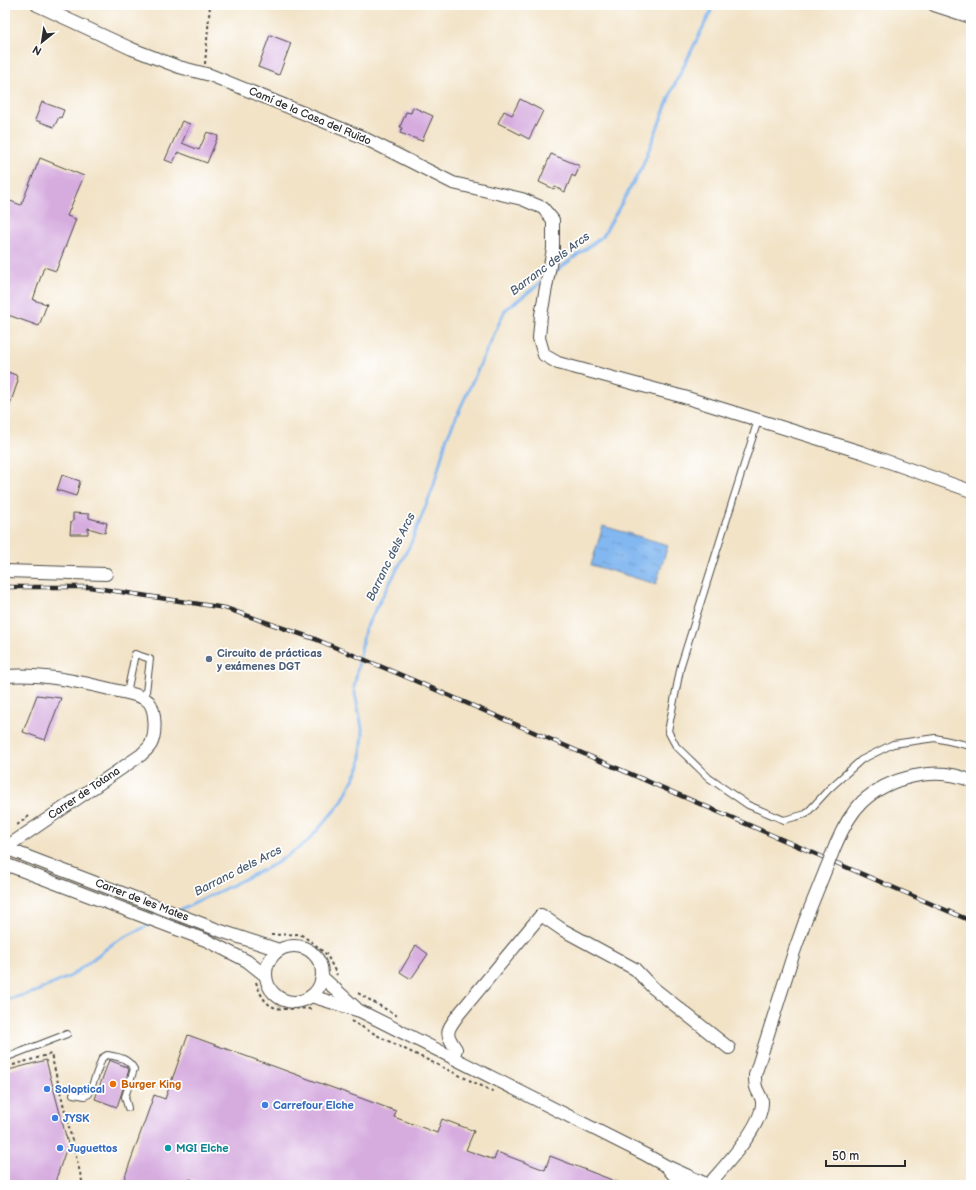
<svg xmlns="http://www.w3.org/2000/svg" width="976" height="1190" font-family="'Balsamiq Sans',sans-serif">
	<defs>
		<pattern id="water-ripples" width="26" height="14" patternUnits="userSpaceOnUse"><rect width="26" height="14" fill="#82b7f0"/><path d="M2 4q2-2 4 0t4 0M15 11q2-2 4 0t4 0" fill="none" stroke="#6b95c3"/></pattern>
	</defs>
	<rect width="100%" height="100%" fill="#fff"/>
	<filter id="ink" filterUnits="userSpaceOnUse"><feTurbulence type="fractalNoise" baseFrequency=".025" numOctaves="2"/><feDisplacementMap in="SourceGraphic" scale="8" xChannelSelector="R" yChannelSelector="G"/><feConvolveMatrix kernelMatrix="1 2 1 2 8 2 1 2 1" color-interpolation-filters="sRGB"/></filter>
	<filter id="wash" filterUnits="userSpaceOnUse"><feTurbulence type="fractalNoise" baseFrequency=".012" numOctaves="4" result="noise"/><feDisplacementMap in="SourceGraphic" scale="16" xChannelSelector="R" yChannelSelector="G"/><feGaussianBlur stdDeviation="0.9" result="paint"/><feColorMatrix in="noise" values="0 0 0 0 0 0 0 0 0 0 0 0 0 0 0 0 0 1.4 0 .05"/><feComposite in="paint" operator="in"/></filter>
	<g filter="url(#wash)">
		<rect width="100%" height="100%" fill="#f2e3c7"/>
		<!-- water -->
		<polygon fill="url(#water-ripples)" stroke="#56718e" points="603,526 668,545 656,584 591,565"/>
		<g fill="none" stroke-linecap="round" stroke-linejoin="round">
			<!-- stream -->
			<g stroke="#82b7f0" stroke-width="3">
				<polyline points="552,274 603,236 642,167 673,88 714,5"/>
				<polyline points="179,911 275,864 307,842 341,803 360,766 363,733 354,688 365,629 410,545 433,488 447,437 505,310 543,281"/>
				<polyline points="5,1000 35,992 71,976 115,942 153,923"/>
			</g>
		</g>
		<g id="blocks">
			<!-- building -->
			<g fill="#d6acdf">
				<polygon points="270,35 291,43 279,75 258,67"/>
				<polygon points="520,99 543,111 529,139 498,123 504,111 512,115"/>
				<polygon points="42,102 64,110 61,118 59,117 54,127 35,120"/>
				<polygon points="413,107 433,116 422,141 400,133 402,128 400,127 406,112 411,113"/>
				<polygon points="182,121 190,124 182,143 199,150 207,132 218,136 207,163 178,152 173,163 165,160"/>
				<polygon points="551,154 580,166 575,177 572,175 565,192 555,187 554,189 539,182"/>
				<polygon points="40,158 84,176 67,216 76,219 56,271 44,267 33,300 47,304 39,326 5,314 5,199 21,205"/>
				<polygon points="5,371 16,375 18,381 6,416 5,416"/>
				<polygon points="62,475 80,481 76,496 57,490"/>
				<polygon points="73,513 89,514 89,518 107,523 105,533 88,528 88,534 70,534 71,522 73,522"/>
				<polygon points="37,695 61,698 45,740 23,732"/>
				<polygon points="416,945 428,954 411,979 400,972"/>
				<polygon points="188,1035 396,1111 394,1117 437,1133 442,1119 474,1131 466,1150 494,1160 497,1152 545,1170 550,1156 625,1185 226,1185 218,1182 217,1185 206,1185 190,1179 188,1185 122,1185 154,1095 165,1099"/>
				<polygon points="46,1060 68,1144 54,1185 5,1185 5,1071"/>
				<polygon points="109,1060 127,1067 129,1070 117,1107 95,1099"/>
			</g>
		</g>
	</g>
	<g filter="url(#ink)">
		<use href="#blocks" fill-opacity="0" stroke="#494742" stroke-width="1"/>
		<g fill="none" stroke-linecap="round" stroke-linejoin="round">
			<defs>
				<g id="lane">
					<polyline points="758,420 681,665 668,731 676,746 709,778 748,805 784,820 806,814 829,789 861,760 893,744 935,738 971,746"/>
					<polyline points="127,693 135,654 150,659 145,700"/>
					<polyline points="5,1058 67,1034"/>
					<path d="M 73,1094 L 85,1096 L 89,1094 L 102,1058 L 107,1055 C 119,1057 128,1058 134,1069 L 125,1097 L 128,1108"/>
				</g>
				<g id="street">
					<polyline points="37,5 132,49 179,67 210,75 362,137 453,183 522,199 543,208 553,220 553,249 541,315 539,338 544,355 558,363 684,397 758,420 861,452 971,491"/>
					<polyline points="934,5 971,17"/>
					<polyline points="5,571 106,574"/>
					<path d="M 5,676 C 43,673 81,682 118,691 C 127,693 142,695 149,702 C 156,711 156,734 151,744 C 149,748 144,752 141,755 L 5,848"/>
					<path d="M 836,844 C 842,830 851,813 862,802 C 889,777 937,765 971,781"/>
					<polyline points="5,848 221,931 279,950"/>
					<polyline points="5,864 208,941 247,961 266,976"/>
					<circle cx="294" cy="974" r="28"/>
					<polyline points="322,977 356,1008"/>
					<polyline points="311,996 360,1011 646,1155 666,1166 706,1184"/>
					<path d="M 453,1058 L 456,1049 C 444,1032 447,1031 458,1015 L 541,915 L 563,930 L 635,969 L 652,987 L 729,1048"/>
					<polyline points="669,1170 683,1185"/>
					<path d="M 710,1183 C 725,1166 764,1124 762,1101 C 761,1096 757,1091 756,1087 C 755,1083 755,1079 755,1075 L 794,952 L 805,921"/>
				</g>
			</defs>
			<!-- lane casing -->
			<use href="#lane" stroke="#494742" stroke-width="8"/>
			<!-- street casing -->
			<use href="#street" stroke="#494742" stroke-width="14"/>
			<!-- path -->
			<g stroke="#494742" stroke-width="2" stroke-dasharray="3 3" stroke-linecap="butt">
				<polyline points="205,64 210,5"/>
				<polyline points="17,825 29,816 31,818"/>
				<polyline points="271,935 300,934 313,943 327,955 337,975"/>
				<path d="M 256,982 C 268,1019 283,1006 311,1009"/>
				<polyline points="358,993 399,1017"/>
				<polyline points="351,1021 384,1039 496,1093"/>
				<polyline points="13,1065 51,1054 82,1181 80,1185"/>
				<polyline points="195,1185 196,1181"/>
			</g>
			<!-- lane -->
			<use href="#lane" stroke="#fff" stroke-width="6"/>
			<!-- street -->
			<use href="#street" stroke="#fff" stroke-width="12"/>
			<defs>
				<polyline id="rail" points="5,587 89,587 225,608 315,639 406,677 971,921"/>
			</defs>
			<!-- rail casing -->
			<use href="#rail" stroke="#2b2b2b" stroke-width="4.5"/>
			<!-- rail -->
			<use href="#rail" stroke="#fff" stroke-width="3" stroke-dasharray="9" stroke-linecap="butt"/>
			<defs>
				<polyline id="street-bridge" points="805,921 836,844"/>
			</defs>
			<!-- street-bridge casing -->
			<use href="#street-bridge" stroke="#494742" stroke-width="14" stroke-linecap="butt"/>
			<!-- street-bridge -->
			<use href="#street-bridge" stroke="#fff" stroke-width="12"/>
		</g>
	</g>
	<!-- markers -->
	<circle fill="#5c6f8a" stroke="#fff" stroke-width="1.5" cx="209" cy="659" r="4"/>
	<circle fill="#e8710a" stroke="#fff" stroke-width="1.5" cx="113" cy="1084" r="4"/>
	<g fill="#3f7fe0" stroke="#fff" stroke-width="1.5">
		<circle cx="47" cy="1089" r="4"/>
		<circle cx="265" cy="1105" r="4"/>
		<circle cx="55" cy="1118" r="4"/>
		<circle cx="60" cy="1148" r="4"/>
	</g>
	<circle fill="#0f9aa8" stroke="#fff" stroke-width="1.5" cx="168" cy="1148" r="4"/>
	<g text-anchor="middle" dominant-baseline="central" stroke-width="3.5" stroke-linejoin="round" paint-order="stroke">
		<!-- street labels -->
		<g font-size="11" fill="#2b2b2b" stroke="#fff">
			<text transform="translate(310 116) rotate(23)">Camí de la Casa del Ruïdo</text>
			<text transform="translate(84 793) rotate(-34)">Carrer de Totana</text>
			<text transform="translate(142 900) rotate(21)">Carrer de les Mates</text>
		</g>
		<!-- service labels -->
		<g font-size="11" font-weight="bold" fill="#4e5e75" stroke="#fff" text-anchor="start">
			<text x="217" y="653">Circuito de prácticas<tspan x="217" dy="13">y exámenes DGT</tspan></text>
		</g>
		<!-- food labels -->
		<g font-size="11" font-weight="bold" fill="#c56008" stroke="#fff" text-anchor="start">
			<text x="121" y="1084">Burger King</text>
		</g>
		<!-- shop labels -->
		<g font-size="11" font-weight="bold" fill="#366cbe" stroke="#fff" text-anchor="start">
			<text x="55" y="1089">Soloptical</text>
			<text x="273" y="1105">Carrefour Elche</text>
			<text x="63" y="1118">JYSK</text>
			<text x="68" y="1148">Juguettos</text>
		</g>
		<!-- culture labels -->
		<g font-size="11" font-weight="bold" fill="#0d838f" stroke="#fff" text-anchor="start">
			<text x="176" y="1148">MGI Elche</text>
		</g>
		<!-- water labels -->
		<g font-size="12" font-style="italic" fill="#495c70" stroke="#fff">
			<text transform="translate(550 264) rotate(-37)">Barranc dels Arcs</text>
			<text transform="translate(391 557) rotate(-64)">Barranc dels Arcs</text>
			<text transform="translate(238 871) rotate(-27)">Barranc dels Arcs</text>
		</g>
	</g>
	<!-- margin -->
	<rect width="976" height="1190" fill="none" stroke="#fff" stroke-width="20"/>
	<!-- north arrow -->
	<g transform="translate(42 42) rotate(210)" stroke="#ffffff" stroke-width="3" paint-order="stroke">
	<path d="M0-3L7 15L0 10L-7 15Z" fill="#2b2b2b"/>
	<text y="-6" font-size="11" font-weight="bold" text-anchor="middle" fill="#2b2b2b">N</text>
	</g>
	<!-- scale -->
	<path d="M826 1160v6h79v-6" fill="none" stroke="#2b2b2b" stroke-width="2"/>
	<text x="832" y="1160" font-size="12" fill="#2b2b2b" stroke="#ffffff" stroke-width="3" paint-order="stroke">50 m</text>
</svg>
